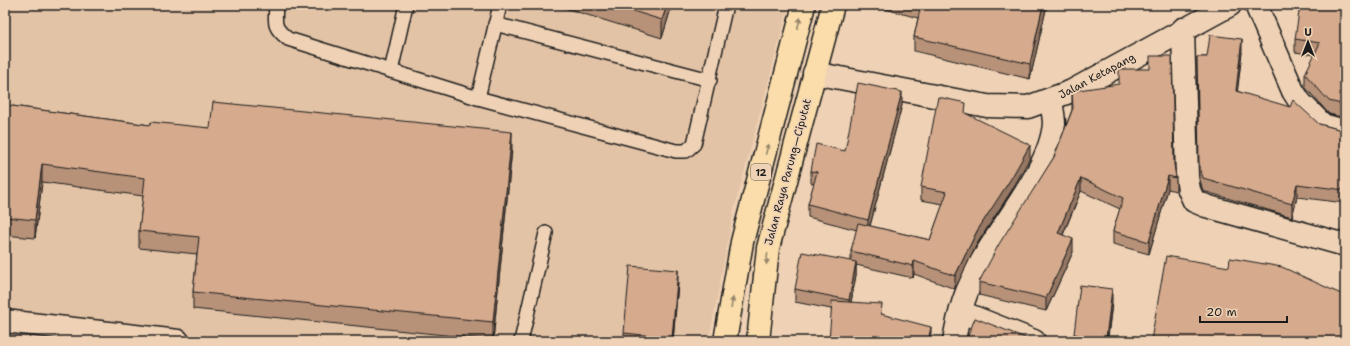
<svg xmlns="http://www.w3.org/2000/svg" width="1350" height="346" font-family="'Shantell Sans',sans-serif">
	<rect width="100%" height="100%" fill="#efd2b5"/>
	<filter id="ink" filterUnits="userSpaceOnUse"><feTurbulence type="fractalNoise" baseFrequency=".025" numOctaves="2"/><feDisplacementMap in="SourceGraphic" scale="8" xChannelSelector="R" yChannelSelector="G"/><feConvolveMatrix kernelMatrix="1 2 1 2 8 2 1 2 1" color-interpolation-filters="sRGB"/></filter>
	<g filter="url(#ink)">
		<!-- built -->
		<polygon fill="#e3c3a6" points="5,5 789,5 733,214 709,341 5,341"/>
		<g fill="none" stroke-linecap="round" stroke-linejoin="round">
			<defs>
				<g id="lane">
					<path d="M 276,5 C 275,24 273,27 288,39 L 478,98 L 676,151 L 686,151 L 694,144 L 726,5"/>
					<polyline points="495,24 710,80"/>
					<polyline points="391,71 406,5"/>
					<polyline points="478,98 500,5"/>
					<polyline points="521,341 546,233"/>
				</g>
				<g id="street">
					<polyline points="1256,5 1293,91 1300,102 1323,125 1345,131"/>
					<polyline points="1183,29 1187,177 1189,190 1194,201 1206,206 1345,245"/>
					<polyline points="961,312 1034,341"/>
					<polyline points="5,321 178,341"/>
					<path d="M 954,341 C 958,316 966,289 979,266 C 1000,225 1050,170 1054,124 C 1054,117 1052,108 1051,100"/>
				</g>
				<polyline id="secondary" points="814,73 987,106 1028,107 1072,91 1230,5"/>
				<g id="highway">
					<polyline points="725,341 742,242 804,5"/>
					<polyline points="758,341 768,248 833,5"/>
				</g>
			</defs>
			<!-- lane casing -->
			<use href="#lane" stroke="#1c1c1c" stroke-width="16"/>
			<!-- street casing -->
			<use href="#street" stroke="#1c1c1c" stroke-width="25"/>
			<!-- secondary casing -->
			<use href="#secondary" stroke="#1c1c1c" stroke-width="25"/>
			<!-- highway casing -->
			<use href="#highway" stroke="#1c1c1c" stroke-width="25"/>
			<!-- lane -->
			<use href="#lane" stroke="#efd2b5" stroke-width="13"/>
			<!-- street -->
			<use href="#street" stroke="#efd2b5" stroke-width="22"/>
			<!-- secondary -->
			<use href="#secondary" stroke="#efd2b5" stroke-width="22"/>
			<!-- highway -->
			<use href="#highway" stroke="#faddab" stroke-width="22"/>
		</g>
		<!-- wall -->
		<g fill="#b79279" stroke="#1c1c1c">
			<polygon points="555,5 672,5 662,38"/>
			<polygon points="871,5 1047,5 1030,79 914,51 914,37 918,18"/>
			<polygon points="1345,5 1345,118 1329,114 1305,87 1305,74 1315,55 1295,52 1295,39"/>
			<polygon points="1242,52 1237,91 1319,124 1342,130 1345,130 1345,203 1297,197 1292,217 1203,191 1199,176 1197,57 1207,57"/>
			<polygon points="1072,91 1174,164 1176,178 1176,191 1168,189 1149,254 1113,244 1113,231 1120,209 1081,191 1063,235 1073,252 1046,311 979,295 979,282 1054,157 1072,110"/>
			<polygon points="5,105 150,125 210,128 512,149 493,340 193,309 193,292 197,254 139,248 139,231 143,196 42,182 35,238 5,235"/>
			<polygon points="902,105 870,226 930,240 943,204 921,200 921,187 966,113 1030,158 1012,190 977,244 955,289 914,274 913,278 856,265 856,275 851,302 882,314 931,341 831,309 795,302 795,289 851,261 851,251 857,230 808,217 808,204 814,184 811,183 811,171 845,151"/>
			<polygon points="678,283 673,341 624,341 624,333"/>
			<polygon points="1341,294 1345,341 1074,341 1074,334 1112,303 1108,338 1151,340"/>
		</g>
		<!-- shaded-wall -->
		<g fill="#957763" stroke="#1c1c1c">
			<polygon points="667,5 672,5 662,38 662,20"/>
			<polygon points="1043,5 1047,5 1030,79 1030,64"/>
			<polygon points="1242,39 1242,52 1236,104 1236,91"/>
			<polygon points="902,92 902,105 868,233 868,220"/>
			<polygon points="512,132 512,149 493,340 493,322"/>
			<polygon points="1030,145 1030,158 1012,190 977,244 955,289 955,276 977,231"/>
			<polygon points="42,164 42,182 35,238 35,220"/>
			<polygon points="1168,176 1168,189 1149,254 1149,242"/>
			<polygon points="1081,178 1081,191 1058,246 1058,233"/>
			<polygon points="1297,184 1297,197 1292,217 1292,204"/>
			<polygon points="1073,239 1073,252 1046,311 1046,298"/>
			<polygon points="914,261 914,274 913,278 913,266"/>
			<polygon points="856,262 856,275 849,313 849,300"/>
			<polygon points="678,270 678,283 673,341 672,341"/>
			<polygon points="1112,289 1112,303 1107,341 1106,338"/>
			<polygon points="931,327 931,341 928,341"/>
		</g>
		<!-- building -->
		<g fill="#d5aa8d" stroke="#1c1c1c">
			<polygon points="613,5 667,5 662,20"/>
			<polygon points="921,5 1043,5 1030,64 914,37"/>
			<polygon points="1300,5 1345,5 1345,105 1329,101 1305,74 1320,43 1295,39"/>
			<polygon points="1210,35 1242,39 1236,91 1290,107 1293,100 1319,124 1342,130 1345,130 1345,190 1297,184 1292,204 1203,178 1199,163 1197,57 1207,57"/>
			<polygon points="1150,56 1172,56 1174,164 1176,178 1168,176 1149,242 1113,231 1123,198 1081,178 1058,233 1073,239 1046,298 979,282 999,244 1054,157 1073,108 1072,91 1119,84 1119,69 1150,69"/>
			<polygon points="858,83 902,92 868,220 808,204 817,172 811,171 816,144 845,151"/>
			<polygon points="938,97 966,103 965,113 1030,145 1012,177 977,231 955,276 914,261 913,266 851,251 858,223 930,240 947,192 921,187"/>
			<polygon points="213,102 512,132 493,322 193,292 199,237 139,231 145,178 42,164 35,220 5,217 5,105 150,125 151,122 210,128"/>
			<polygon points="802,252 856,262 849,300 795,289"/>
			<polygon points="1166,256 1229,267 1230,258 1282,267 1341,294 1345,286 1345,341 1077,341 1078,335 1074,334 1080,285 1112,289 1106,338 1151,340"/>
			<polygon points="630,266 678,270 672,338 624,333"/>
			<polygon points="832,301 882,304 881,314 931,327 928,341 829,341"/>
			<polygon points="975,318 1028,339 1027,341 966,341"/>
		</g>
		<!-- one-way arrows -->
		<defs><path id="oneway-solid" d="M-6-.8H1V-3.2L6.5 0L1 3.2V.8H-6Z"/></defs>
		<g fill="#96866b">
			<use href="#oneway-solid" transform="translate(799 23) rotate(-75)"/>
			<use href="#oneway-solid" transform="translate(767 149) rotate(-75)"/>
			<use href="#oneway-solid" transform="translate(767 259) rotate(96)"/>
			<use href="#oneway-solid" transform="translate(732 303) rotate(-80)"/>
		</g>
	</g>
	<g text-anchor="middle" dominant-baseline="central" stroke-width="3.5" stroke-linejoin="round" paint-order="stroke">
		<!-- shield labels -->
		<rect fill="#efd2b5" stroke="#5b534a" stroke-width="1" x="751" y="164" width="20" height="16" rx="3"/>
		<g font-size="10" font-weight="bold" fill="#1c1c1c">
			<text x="761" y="172">12</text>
		</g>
		<!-- street labels -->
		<g font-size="11" fill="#1c1c1c" stroke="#efd2b5">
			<text transform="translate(1097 76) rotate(-28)">Jalan Ketapang</text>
			<text transform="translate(788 172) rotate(-75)">Jalan Raya Parung—Ciputat</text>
		</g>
	</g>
	<!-- margin -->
	<rect width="1350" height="346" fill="none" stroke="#efd2b5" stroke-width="20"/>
	<rect x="10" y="10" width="1330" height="326" fill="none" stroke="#1c1c1c" stroke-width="1.5" filter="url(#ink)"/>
	<!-- north arrow -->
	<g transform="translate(1308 42)" stroke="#efd2b5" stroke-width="3" paint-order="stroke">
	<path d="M0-3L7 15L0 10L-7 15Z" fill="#1c1c1c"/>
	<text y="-6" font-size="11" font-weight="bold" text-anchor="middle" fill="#1c1c1c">U</text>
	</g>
	<!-- scale -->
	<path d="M1200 316v6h87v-6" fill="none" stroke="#1c1c1c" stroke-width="2"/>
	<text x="1206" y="316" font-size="12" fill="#1c1c1c" stroke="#efd2b5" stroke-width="3" paint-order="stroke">20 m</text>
</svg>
